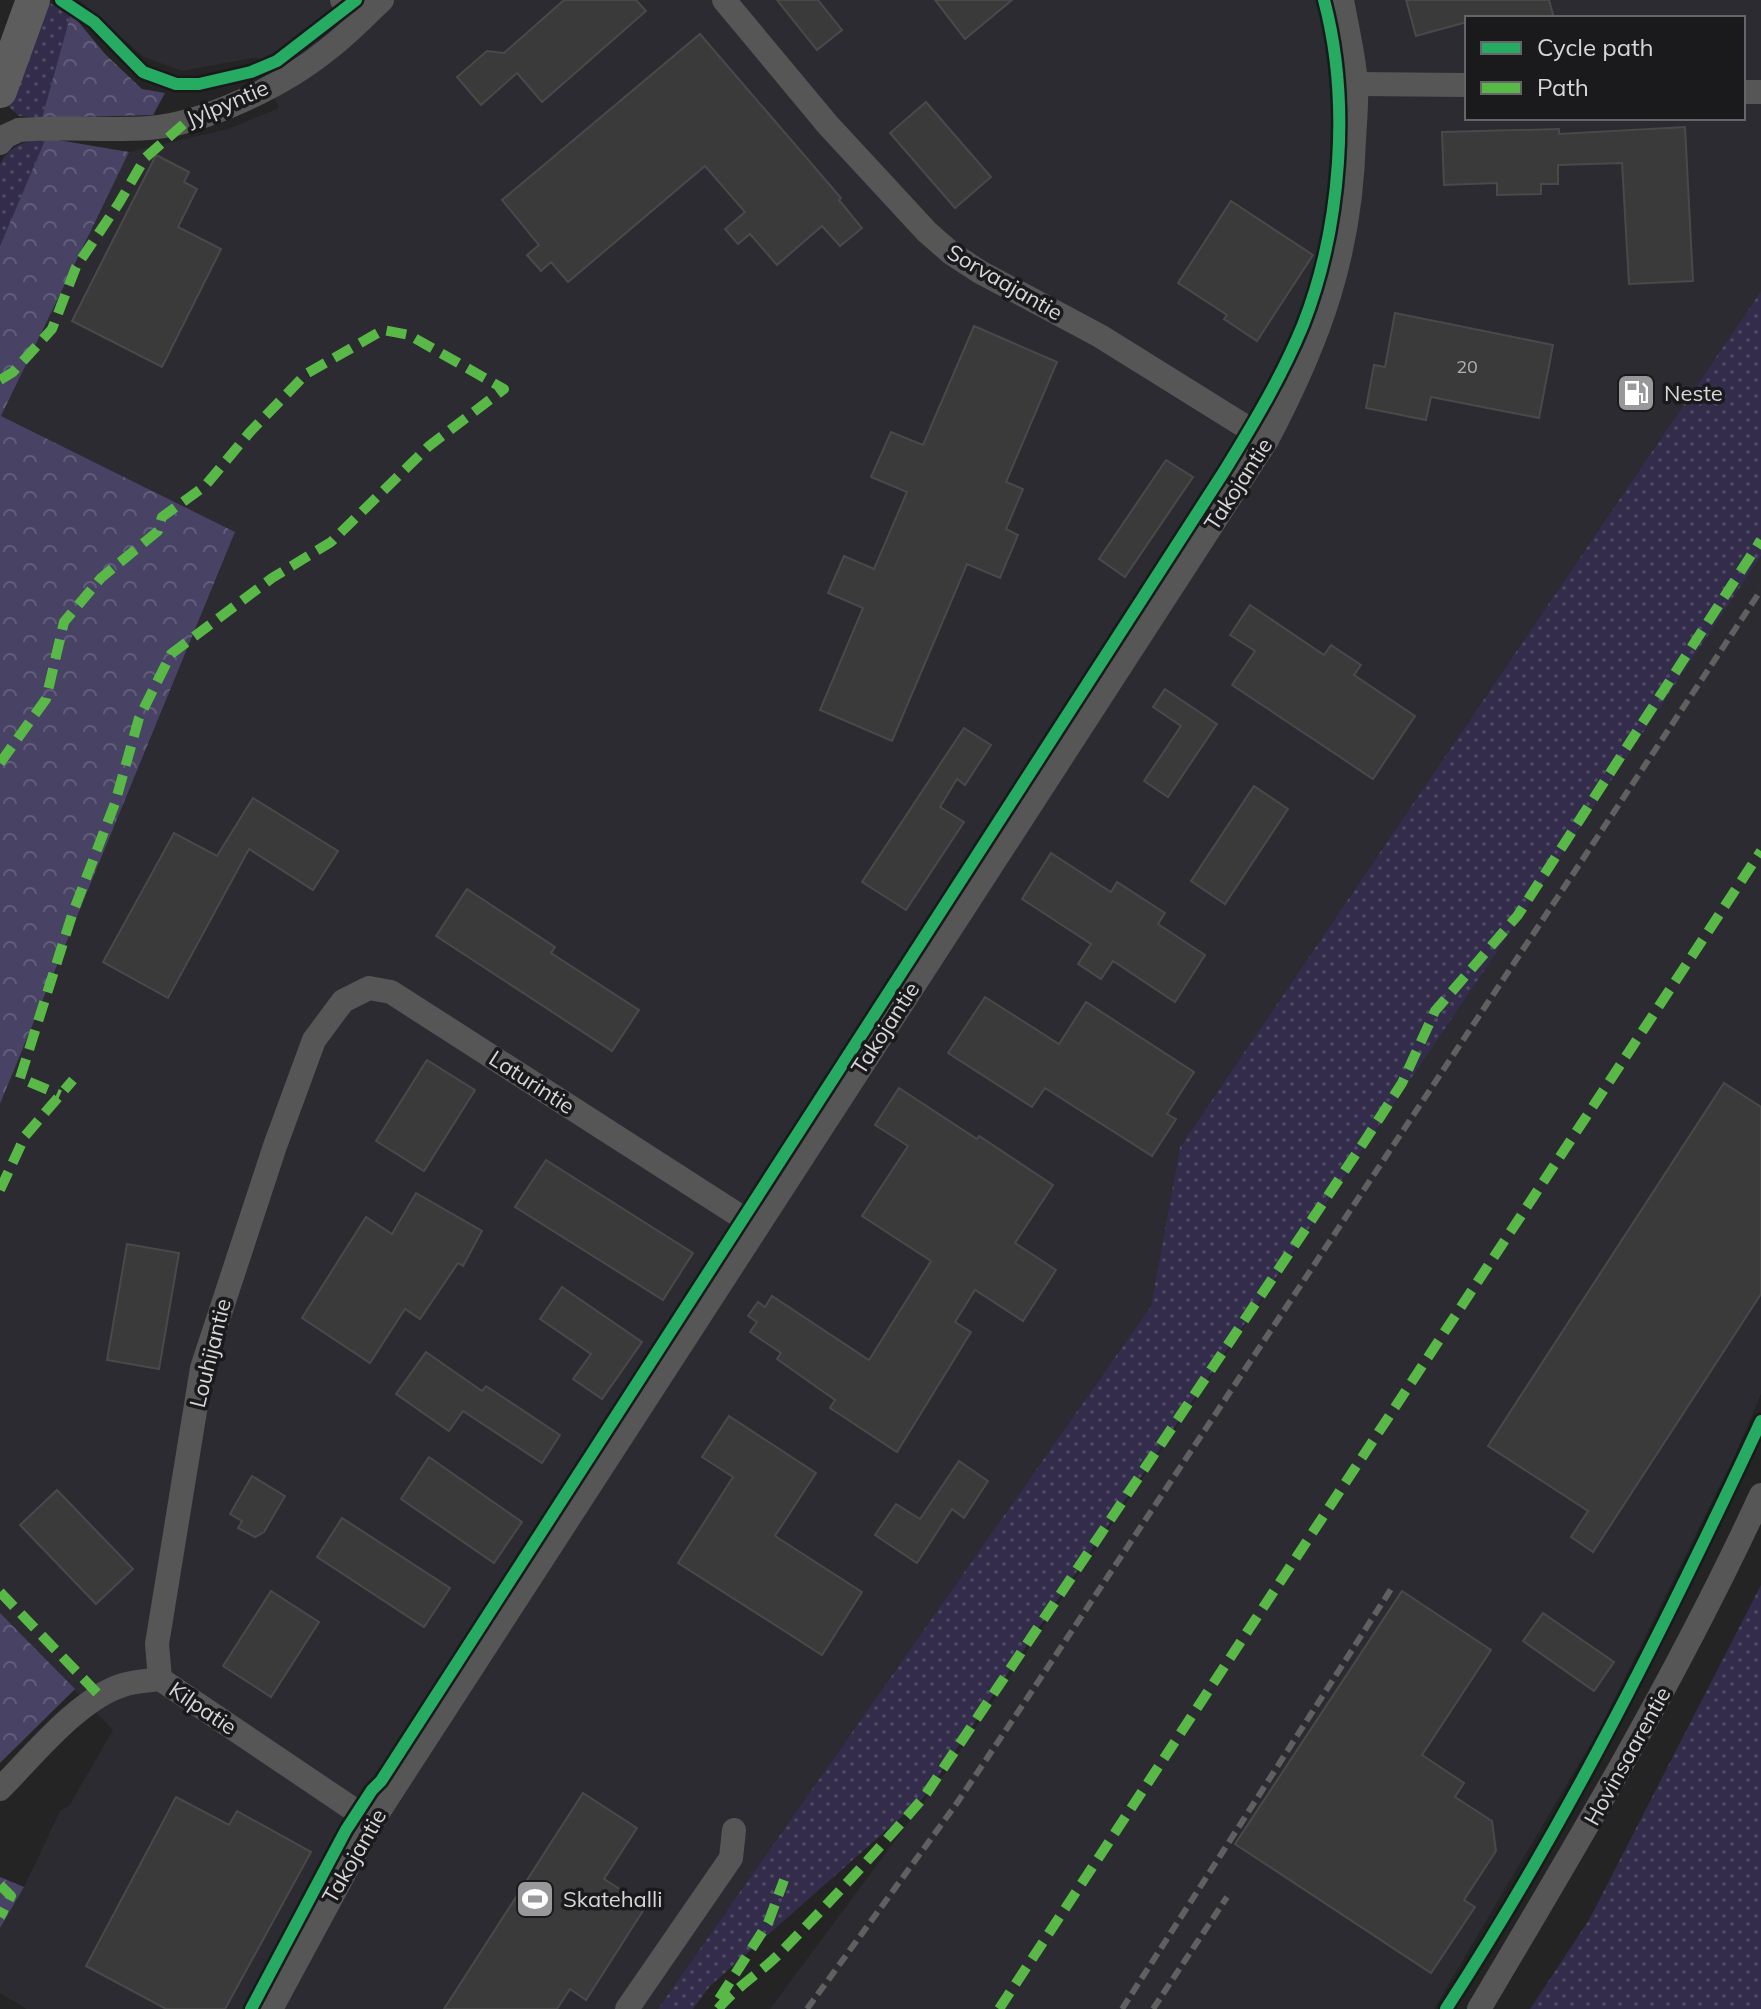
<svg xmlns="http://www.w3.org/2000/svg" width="1761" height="2009" font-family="Mulish,sans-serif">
	<defs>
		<pattern id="green-dots" width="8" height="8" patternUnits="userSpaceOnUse" patternTransform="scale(2)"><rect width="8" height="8" fill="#332d4b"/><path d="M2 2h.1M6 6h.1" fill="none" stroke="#504b64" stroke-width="1.8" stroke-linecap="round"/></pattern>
		<pattern id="forest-crowns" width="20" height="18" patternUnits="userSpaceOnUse" patternTransform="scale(2)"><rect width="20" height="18" fill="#484364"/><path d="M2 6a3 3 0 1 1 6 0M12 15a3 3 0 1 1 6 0" fill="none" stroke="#625d7a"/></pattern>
	</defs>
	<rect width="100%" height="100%" fill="#242425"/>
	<!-- built -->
	<g fill="#2c2b32" fill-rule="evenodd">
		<path d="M 78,0 L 1761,0 L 1761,291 L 1180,1147 L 1151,1306 L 658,2009 L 27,2009 L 0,1993 L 0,1928 L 24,1887 L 60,1811 L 69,1806 L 113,1730 L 0,1613 L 0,1104 L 235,532 L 1,416 L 129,152 L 228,129 L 279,108 L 257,57 L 182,71 L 144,57 ZM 1467,18 L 1743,18 L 1743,118 L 1467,118 Z"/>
		<polygon points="1761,556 1761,1394 1735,1455 1600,1728 1434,2009 770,2009 945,1773"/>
	</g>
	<!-- green -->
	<g fill="url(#green-dots)">
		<polygon points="45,1 71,13 42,118 19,116 9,107 9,102"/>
		<path d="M 46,139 L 0,246 L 0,164 C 10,145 26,140 46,139 Z"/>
		<polygon points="1761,291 1761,556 1471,990 924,1797 710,1986 693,2009 658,2009 1151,1306 1180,1147"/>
		<polygon points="1761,1585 1761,2009 1530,2009 1589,1920"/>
	</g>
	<!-- forest -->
	<g fill="url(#forest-crowns)">
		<polygon points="71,13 105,54 142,89 165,93 153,115 42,118"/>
		<polygon points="46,138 129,152 1,416 235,532 0,1104 0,246"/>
		<polygon points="0,1613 75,1689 0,1763"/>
		<polygon points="0,1877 24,1887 0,1928"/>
	</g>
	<!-- building -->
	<g fill="#3a3a3b" stroke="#49494a" stroke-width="2">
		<polygon points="564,0 636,0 646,11 542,102 517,73 481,105 457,77 487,51 504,53"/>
		<polygon points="777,0 818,0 842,30 817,50"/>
		<polygon points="935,0 1012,0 965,39"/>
		<polygon points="1406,0 1549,0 1554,18 1467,18 1467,22 1416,36"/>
		<polygon points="700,34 841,198 839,200 862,228 840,246 822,226 777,265 750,234 738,244 725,229 745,212 705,166 568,282 551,262 541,271 527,255 539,245 502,200"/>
		<polygon points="926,102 991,177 955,208 890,133"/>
		<polygon points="1685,127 1693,281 1629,284 1622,163 1558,165 1558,184 1541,184 1541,194 1497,195 1497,183 1444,185 1442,132 1559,129 1559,134"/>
		<polygon points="156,155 189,172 184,182 197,189 178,227 221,249 162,367 72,321"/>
		<polygon points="1231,201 1313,255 1257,341 1224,319 1227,315 1178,283"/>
		<polygon points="1395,313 1553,345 1539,418 1431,397 1426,420 1366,408 1374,365 1385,367"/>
		<polygon points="974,326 1057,362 1006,482 1023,489 1006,529 1018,535 1000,578 967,564 892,741 820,710 863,608 828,593 844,556 874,569 907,492 871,477 891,432 923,445"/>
		<polygon points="1166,460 1193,477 1125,577 1099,559"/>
		<polygon points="1250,605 1324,655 1331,645 1361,665 1354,675 1415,716 1373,779 1232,685 1255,651 1230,635"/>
		<polygon points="1165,689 1217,724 1168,797 1144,781 1181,726 1153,707"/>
		<polygon points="964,728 991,745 965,785 957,779 940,807 964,822 906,910 862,882"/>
		<polygon points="1254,786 1288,809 1225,904 1191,881"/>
		<polygon points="253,798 338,851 313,890 249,849 168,998 103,962 174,833 217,856"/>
		<polygon points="1051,853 1111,892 1117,882 1165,913 1158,924 1205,955 1175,1002 1113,961 1101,979 1078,964 1091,944 1022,899"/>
		<polygon points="467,889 555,947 551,953 639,1010 612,1051 436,936"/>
		<polygon points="985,997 1059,1044 1086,1002 1194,1072 1167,1114 1176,1119 1152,1156 1045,1088 1032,1107 948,1053"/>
		<polygon points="427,1060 475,1090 424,1171 376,1141"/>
		<polygon points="1724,1083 1761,1107 1761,1294 1593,1552 1571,1537 1588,1511 1488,1446"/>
		<polygon points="899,1088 977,1139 979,1136 1053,1185 1015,1243 1056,1270 1023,1321 975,1290 955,1322 971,1332 897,1452 830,1408 835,1400 777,1359 781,1353 750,1332 757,1322 748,1316 758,1302 765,1307 772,1296 869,1360 931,1261 862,1216 908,1146 875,1125"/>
		<polygon points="546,1160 693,1253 663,1300 515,1207"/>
		<polygon points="416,1193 482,1231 463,1266 458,1263 420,1319 405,1309 370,1363 302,1318 366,1217 392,1234"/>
		<polygon points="127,1244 179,1253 159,1369 107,1360"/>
		<polygon points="562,1287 642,1342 602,1399 573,1379 591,1354 540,1319"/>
		<polygon points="426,1352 482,1391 486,1386 560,1435 542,1463 463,1411 449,1431 396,1394"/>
		<polygon points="729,1416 816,1473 775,1536 862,1592 822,1655 678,1563 733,1477 702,1457"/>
		<polygon points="429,1457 522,1522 494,1563 401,1499"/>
		<polygon points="959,1461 988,1481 964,1518 952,1509 917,1563 875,1535 896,1504 920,1519"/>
		<polygon points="252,1476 285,1496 264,1532 255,1537 238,1528 242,1521 230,1514"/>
		<polygon points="57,1490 133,1569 96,1604 20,1525"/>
		<polygon points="342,1518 450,1588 424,1627 317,1557"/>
		<polygon points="271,1591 319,1622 271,1697 223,1666"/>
		<polygon points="1402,1591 1491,1650 1422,1755 1464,1783 1455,1797 1492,1821 1496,1851 1464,1900 1475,1907 1431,1973 1235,1844"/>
		<polygon points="1543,1613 1614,1662 1594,1691 1523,1641"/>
		<polygon points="583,1793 637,1828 604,1879 646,1906 586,2000 570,1989 557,2009 444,2009"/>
		<polygon points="176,1797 229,1825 237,1811 311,1852 225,2009 166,2009 86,1966"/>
	</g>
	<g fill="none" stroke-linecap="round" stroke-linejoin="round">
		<!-- minor -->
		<g stroke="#565657" stroke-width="24">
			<polyline points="342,0 361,20"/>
			<polyline points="724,0 828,125 927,232 951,253 980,272 1100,336 1267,440"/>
			<polyline points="1356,84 1467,85"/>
			<polyline points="1743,92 1761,92"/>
			<path d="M 0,143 L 6,136 L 19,130 C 62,126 105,131 149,128 C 204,124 284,85 327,50 C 347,35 364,17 382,0"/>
			<polyline points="160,1679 157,1644 202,1368 275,1146 314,1040 343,1001 369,988 391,992 757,1227"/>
			<path d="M 0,1789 C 33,1756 78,1699 123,1685 C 135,1681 148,1681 160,1679 L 372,1822"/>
			<path d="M 271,2009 L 372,1822 L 1267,440 C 1320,339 1351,254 1354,139 C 1355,121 1357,102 1356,84 C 1354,56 1347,28 1342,0"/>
			<polyline points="627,2009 731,1858 734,1830"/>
			<path d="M 1479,2009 C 1579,1841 1679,1673 1761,1495"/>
		</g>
		<!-- highway -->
		<polyline stroke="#5d5d5d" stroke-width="34" points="0,91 33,0"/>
		<!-- rail -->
		<g stroke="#606060" stroke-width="6" stroke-dasharray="12 6" stroke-linecap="butt">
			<polyline points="807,2009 957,1803 1034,1688 1761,590"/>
			<polyline points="1122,2009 1393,1586"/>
			<polyline points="1153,2009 1227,1897"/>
		</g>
		<!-- quiet -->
		<g stroke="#58b947" stroke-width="10" stroke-dasharray="20 10" stroke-linecap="butt">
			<polyline points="0,380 13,372 52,329 76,267 119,203 145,158 185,123"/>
			<polyline points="0,763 46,699 64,622 101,578 158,531 162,517 205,486 250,432 306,374 383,330 409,335 504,389 429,446 331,542 272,578 171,654 139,718 115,803 72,915 20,1078 60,1095"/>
			<polyline points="0,1190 25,1136 73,1080"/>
			<polyline points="0,1592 100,1696"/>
			<polyline points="0,1885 11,1896 0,1917"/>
			<polyline points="719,1999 768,1923 784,1880"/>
			<path d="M 718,2009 C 737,1986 762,1972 782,1951 C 831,1901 878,1850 924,1797 L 1366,1139 L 1402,1083 L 1435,1011 L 1518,915 L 1761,540"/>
			<polyline points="999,2009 1761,851"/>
		</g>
		<defs>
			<g id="cycleway">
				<polyline points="61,0 94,22 143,72 176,84 199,84 251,72 277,61 356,0"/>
				<path d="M 251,2009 L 346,1830 L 372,1790 L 381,1781 L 1225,470 C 1254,423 1282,376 1303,325 C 1341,228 1351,101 1324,0"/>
				<path d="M 1446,2009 C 1567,1823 1667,1622 1761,1421"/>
			</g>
		</defs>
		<!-- cycleway casing -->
		<use href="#cycleway" stroke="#1a1a1d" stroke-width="17"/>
		<!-- cycleway -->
		<use href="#cycleway" stroke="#26ab63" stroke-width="12"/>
	</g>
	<!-- icons -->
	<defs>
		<symbol id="fuel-square" viewBox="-11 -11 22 22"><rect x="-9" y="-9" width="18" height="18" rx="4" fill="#98989a" stroke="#1a1a1d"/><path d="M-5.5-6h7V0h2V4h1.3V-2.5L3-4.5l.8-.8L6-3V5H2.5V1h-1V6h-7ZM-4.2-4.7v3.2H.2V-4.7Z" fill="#fff"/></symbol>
		<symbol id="stadium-square" viewBox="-11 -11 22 22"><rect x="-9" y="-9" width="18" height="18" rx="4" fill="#98989a" stroke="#1a1a1d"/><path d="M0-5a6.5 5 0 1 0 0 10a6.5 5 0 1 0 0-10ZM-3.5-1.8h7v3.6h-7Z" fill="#fff"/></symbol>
	</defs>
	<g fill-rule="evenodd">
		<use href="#fuel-square" x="1614" y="371" width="44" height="44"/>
		<use href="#stadium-square" x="513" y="1877" width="44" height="44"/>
	</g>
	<g text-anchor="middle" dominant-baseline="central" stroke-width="7" stroke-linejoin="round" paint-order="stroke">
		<!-- number labels -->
		<g font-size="18" fill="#b0b0b2">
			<text x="1467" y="366">20</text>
		</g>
		<!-- street labels -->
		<g font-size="22" fill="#d7d7d9" stroke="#1a1a1d">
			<text transform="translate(227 103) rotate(-23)">Jylpyntie</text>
			<text transform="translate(1005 282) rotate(30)">Sorvaajantie</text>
			<text transform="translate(1238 484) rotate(-57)">Takojantie</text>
			<text transform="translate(885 1028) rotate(-57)">Takojantie</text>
			<text transform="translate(532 1082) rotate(33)">Laturintie</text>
			<text transform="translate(210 1353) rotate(-76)">Louhijantie</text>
			<text transform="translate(203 1708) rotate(34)">Kilpatie</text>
			<text transform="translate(1627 1756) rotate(-61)">Hovinsaarentie</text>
			<text transform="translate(354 1856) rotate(-60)">Takojantie</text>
		</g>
		<!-- poi labels -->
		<g font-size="22" fill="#d7d7d9" stroke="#1a1a1d" text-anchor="start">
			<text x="1664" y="393">Neste</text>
			<text x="563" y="1899">Skatehalli</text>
		</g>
	</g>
	<!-- legend -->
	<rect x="1465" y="16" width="280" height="104" fill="#1a1a1d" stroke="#666668" stroke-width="2"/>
	<rect x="1481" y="42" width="40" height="12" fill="#26ab63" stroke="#666668" stroke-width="2"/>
	<text x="1537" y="56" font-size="24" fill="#d7d7d9">Cycle path</text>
	<rect x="1481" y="82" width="40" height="12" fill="#58b947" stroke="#666668" stroke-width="2"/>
	<text x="1537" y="96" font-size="24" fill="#d7d7d9">Path</text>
</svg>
